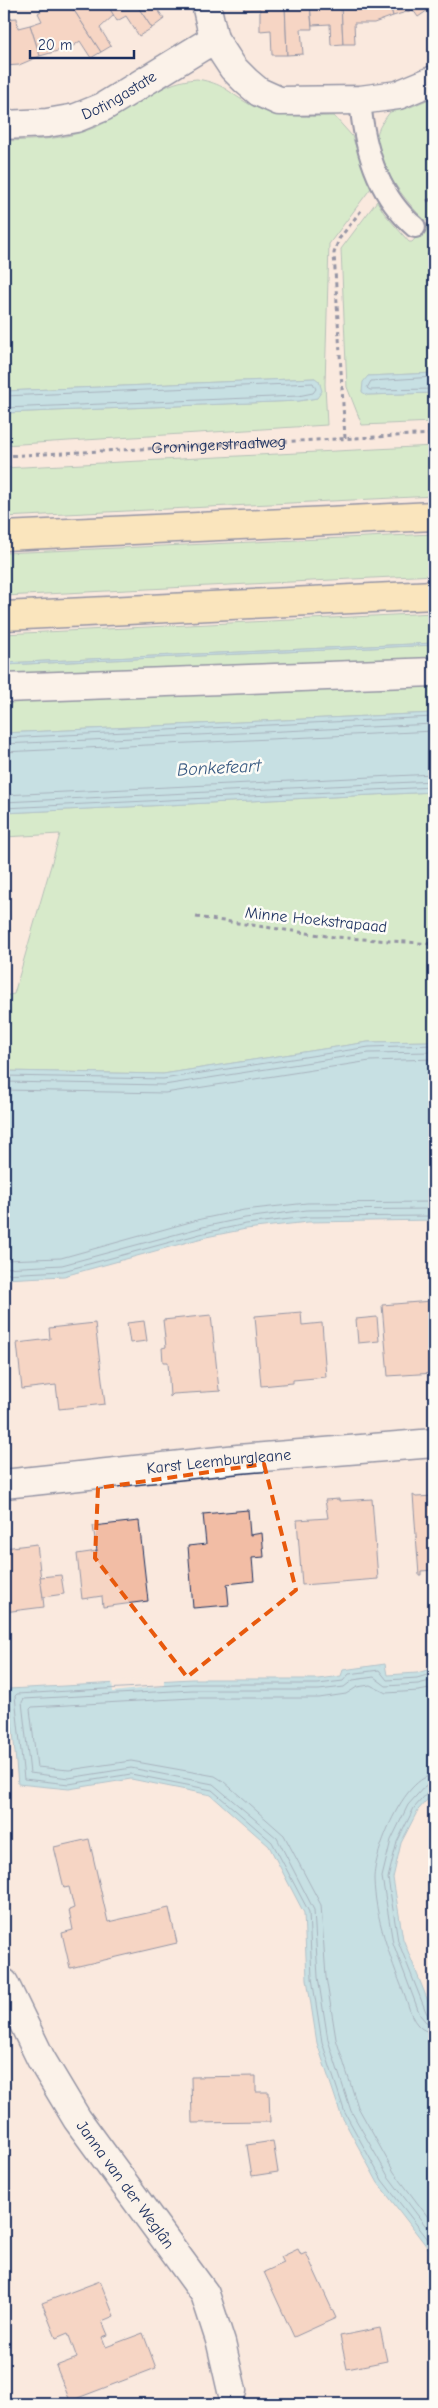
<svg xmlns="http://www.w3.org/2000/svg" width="438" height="2408" font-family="'Comic Neue',sans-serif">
	<rect width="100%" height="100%" fill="#fae9de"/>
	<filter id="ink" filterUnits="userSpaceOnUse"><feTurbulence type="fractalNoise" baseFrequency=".02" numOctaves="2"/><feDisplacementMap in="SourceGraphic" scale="10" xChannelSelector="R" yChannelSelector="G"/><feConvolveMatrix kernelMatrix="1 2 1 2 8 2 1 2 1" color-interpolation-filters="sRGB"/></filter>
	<g filter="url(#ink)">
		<!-- green -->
		<g fill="#aeecb2" stroke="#648e88">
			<path d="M 197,79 C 225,84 226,91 249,104 C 276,118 304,117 334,116 L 352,136 L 371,188 L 329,244 L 325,384 L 327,425 L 4,445 L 4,413 L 299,401 L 317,398 L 320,384 L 315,378 L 4,391 L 4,141 C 33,140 63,140 91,129 C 127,115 156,81 197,79 Z"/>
			<path d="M 434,97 L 434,373 L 368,376 L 362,391 L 367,395 L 434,393 L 434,422 L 362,425 L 347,387 L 341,249 L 377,201 L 384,213 L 409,242 L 412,242 L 431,221 L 424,220 C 407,202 374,163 377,136 C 378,127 385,119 390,112 L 408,108 Z"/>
			<polygon points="434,446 434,496 4,517 4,468"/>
			<polygon points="434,534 434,575 4,596 4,553"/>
			<polygon points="434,613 434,643 4,663 4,634"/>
			<polygon points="434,645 434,659 4,675 4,665"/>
			<polygon points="434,684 434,713 4,733 4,702"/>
			<polygon points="434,792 434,1041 368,1042 163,1074 4,1071 4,996 14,994 60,834 4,837 4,813"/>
		</g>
		<!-- water -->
		<g fill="#89d5e9" stroke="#5d93b1">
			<polygon points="434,373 434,393 367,395 362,392 363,382 368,376"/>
			<polygon points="315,378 319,381 322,391 317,398 299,401 4,413 4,391"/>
			<polygon points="434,643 434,645 4,665 4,663"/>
			<polygon points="434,713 434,792 4,813 4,733"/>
			<polygon points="434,1041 434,1220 308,1222 246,1229 206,1237 64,1276 4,1279 4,1071 163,1074 368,1042"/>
			<polygon points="385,1664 387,1675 417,1673 434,1668 434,1792 418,1810 401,1843 393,1878 403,1939 434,2016 434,2256 378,2183 341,2115 317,2043 307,1979 304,1913 269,1846 211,1795 131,1779 69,1789 18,1784 9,1689 192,1679 318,1679 341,1676 343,1670"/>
		</g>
		<!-- pier -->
		<polygon fill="#fae9de" points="164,1678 164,1686 113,1692 112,1681"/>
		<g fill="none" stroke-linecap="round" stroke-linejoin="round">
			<!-- shore -->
			<g stroke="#477196" stroke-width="1">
				<polyline points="434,377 371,381 367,388 370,390 434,389"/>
				<polyline points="4,396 313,383 316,389 313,393 298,396 4,408"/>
				<polyline points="4,738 434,717"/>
				<polyline points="4,744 434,724"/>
				<polyline points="4,752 434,731"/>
				<polyline points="4,795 434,774"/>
				<polyline points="4,802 434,781"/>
				<polyline points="4,808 434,787"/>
				<polyline points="4,1076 163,1079 369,1047 434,1045"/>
				<polyline points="4,1082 164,1085 369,1053 434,1052"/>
				<polyline points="4,1090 165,1093 370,1061 434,1059"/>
				<polyline points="4,1260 61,1258 201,1219 244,1210 307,1203 434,1202"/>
				<polyline points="4,1268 62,1265 203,1227 245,1218 307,1210 434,1209"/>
				<polyline points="4,1274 63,1271 204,1233 246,1224 308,1217 434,1216"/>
				<polyline points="434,1673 417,1678 387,1680 379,1670 349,1674 343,1681 318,1684 192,1684 17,1694 15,1696 24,1779 69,1784 131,1774 212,1790 272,1842 309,1912 312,1978 322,2042 345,2113 382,2180 434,2247"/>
				<polyline points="434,1680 418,1684 386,1686 374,1677 353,1680 344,1687 319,1690 192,1690 24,1699 22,1702 30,1773 69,1778 131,1768 213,1784 277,1838 314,1910 318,1977 328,2040 351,2111 388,2176 434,2237"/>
				<polyline points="434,1688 419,1691 386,1693 370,1685 357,1687 346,1694 319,1698 192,1698 32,1707 30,1709 37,1767 69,1770 131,1761 215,1776 223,1781 284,1835 321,1905 326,1977 336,2039 358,2107 394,2172 434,2225"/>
				<path d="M 434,1775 C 404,1776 374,1852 374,1879 C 375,1918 390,1957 404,1993 C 408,2003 410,2016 417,2024 C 422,2030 427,2032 434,2032"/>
				<polyline points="434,1783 425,1786 408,1805 391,1840 382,1877 393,1943 420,2015 426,2022 434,2024"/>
				<polyline points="434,1789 429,1791 414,1808 397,1842 388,1878 398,1941 426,2012 429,2017 434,2018"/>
			</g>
		</g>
		<!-- building -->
		<g fill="#f2bda5" stroke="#1b2f5e">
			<polygon points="52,4 70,4 101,52 91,58 80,41 72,47 70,44 61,50 40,56 30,25 42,21 38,13"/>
			<polygon points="70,4 107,4 114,15 100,28 111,46 101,52"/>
			<polygon points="107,4 136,4 152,28 139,36 126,16 117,21"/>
			<polygon points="136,4 154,4 164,19 152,28"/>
			<polygon points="244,4 285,4 287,55 272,55 271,30 260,31 260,9 244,10"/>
			<polygon points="285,4 310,4 312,29 301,29 303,54 287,55"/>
			<polygon points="310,4 341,4 343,44 331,45 330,24 312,25"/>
			<polygon points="341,4 390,4 393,16 374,23 354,23 355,44 343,44"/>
			<polygon points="390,4 434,4 434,6 418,17 413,10 393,16"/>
			<polygon points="17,18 18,28 30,25 40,56 19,65 4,66 4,19"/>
			<polygon points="431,1301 434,1373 388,1376 382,1305"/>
			<polygon points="301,1312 302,1325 322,1323 326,1377 293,1380 293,1383 261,1386 255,1316"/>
			<polygon points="211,1315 219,1390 221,1391 173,1394 170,1397 168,1362 163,1362 162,1348 166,1347 163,1320"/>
			<polygon points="377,1317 379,1341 358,1343 356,1319"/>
			<polygon points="144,1321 147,1341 130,1343 127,1323"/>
			<polygon points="95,1323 105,1404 59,1409 56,1385 22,1389 17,1343 50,1339 49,1328"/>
			<polygon points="413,1495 416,1497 434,1496 434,1570 421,1571 421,1575 419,1575"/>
			<polygon points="339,1499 339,1501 372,1499 378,1579 302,1585 297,1520 328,1518 325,1500"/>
			<polygon points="248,1510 250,1535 262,1533 264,1557 252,1558 254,1581 227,1584 229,1605 193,1608 188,1546 206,1544 203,1514"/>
			<polygon points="139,1521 148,1601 103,1607 102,1596 82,1599 77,1554 97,1551 93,1526"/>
			<polygon points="37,1544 44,1607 4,1612 4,1548"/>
			<polygon points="61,1575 64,1594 43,1597 40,1577"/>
			<polygon points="89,1839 108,1922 169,1908 177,1943 70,1968 62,1933 73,1930 69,1910 74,1908 69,1887 64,1888 54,1847"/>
			<polygon points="256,2076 256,2092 269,2092 270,2122 192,2123 191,2077"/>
			<polygon points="273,2141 278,2172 252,2176 247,2145"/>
			<polygon points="298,2249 301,2255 306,2253 336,2318 294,2337 264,2272 284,2263 281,2257"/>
			<polygon points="100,2281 114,2316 102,2321 108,2335 102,2337 106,2347 143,2333 156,2368 70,2401 56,2366 77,2358 68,2333 56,2338 42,2303"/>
			<polygon points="380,2328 387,2361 347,2369 340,2336"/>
		</g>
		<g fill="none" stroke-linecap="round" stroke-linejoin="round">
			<defs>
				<path id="lane" d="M 360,100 C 364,148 378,196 415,227"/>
				<g id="street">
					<polyline points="206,4 214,39"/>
					<path id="s2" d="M 4,125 L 47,123 L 76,118 L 103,107 L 214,39 L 233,68 L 246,81 L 259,92 L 279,101 L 360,100 L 398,95 L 434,80"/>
					<path id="s3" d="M 4,1983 L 41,2059 L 77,2119 L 205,2294 L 221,2343 L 232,2391"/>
				</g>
				<g id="secondary">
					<polyline points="4,688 434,672"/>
					<path id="s4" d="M 4,1484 L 238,1459 L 434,1443"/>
				</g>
				<g id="highway">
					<polyline points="4,536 434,516"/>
					<polyline points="4,616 434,595"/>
				</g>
			</defs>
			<!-- lane casing -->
			<use href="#lane" stroke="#1b2f5e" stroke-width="24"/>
			<!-- street casing -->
			<use href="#street" stroke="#1b2f5e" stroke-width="31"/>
			<!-- secondary casing -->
			<use href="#secondary" stroke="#1b2f5e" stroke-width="31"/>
			<!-- highway casing -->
			<use href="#highway" stroke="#1b2f5e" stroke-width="31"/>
			<!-- path -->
			<g stroke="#1b2f5e" stroke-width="3" stroke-dasharray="4 4" stroke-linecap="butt">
				<polyline points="427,201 434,198"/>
				<polyline points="345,438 334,253 339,239 363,208"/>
				<path id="s1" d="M 4,456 L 434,434"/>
				<polyline points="196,917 334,937 434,944"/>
			</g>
			<!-- lane -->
			<use href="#lane" stroke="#fdfcf7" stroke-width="20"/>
			<!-- street -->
			<use href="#street" stroke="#fdfcf7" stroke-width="28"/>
			<!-- secondary -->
			<use href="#secondary" stroke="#fdfcf7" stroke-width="28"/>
			<!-- highway -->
			<use href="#highway" stroke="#fadf96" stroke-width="28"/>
		</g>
	</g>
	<!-- marked area -->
	<path d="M0 0H438V2408H0ZM 264,1464 L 296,1590 L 187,1677 L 95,1558 L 98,1488 Z" fill="#fae9de" fill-opacity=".55" fill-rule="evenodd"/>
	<path fill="none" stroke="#e8590c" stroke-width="4" stroke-dasharray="10 6" stroke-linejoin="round" d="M 264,1464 L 296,1590 L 187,1677 L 95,1558 L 98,1488 Z"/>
	<g text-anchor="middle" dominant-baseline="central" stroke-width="5" stroke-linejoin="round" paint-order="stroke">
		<!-- street labels -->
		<g font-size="16" fill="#1b2f5e" stroke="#fdfcf7">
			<text stroke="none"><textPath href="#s2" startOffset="121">Dotingastate</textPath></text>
			<text stroke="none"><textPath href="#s1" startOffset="215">Groningerstraatweg</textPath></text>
			<text transform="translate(316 920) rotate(6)">Minne Hoekstrapaad</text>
			<text stroke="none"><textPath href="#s4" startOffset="216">Karst Leemburgleane</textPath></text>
			<text stroke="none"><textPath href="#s3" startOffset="236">Janna van der Weglân</textPath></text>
		</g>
		<!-- water labels -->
		<g font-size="18" font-style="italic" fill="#365881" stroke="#fdfcf7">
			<text transform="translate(219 768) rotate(-3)">Bonkefeart</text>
		</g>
	</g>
	<!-- margin -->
	<rect width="438" height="2408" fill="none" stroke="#fdfcf7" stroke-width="20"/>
	<rect x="10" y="10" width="418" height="2388" fill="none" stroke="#1b2f5e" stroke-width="2" filter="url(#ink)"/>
	<!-- scale -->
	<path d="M30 50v8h104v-8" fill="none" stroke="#1b2f5e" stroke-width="2.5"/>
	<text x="38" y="50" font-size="15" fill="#1b2f5e" stroke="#fdfcf7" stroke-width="4" paint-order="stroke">20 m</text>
</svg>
